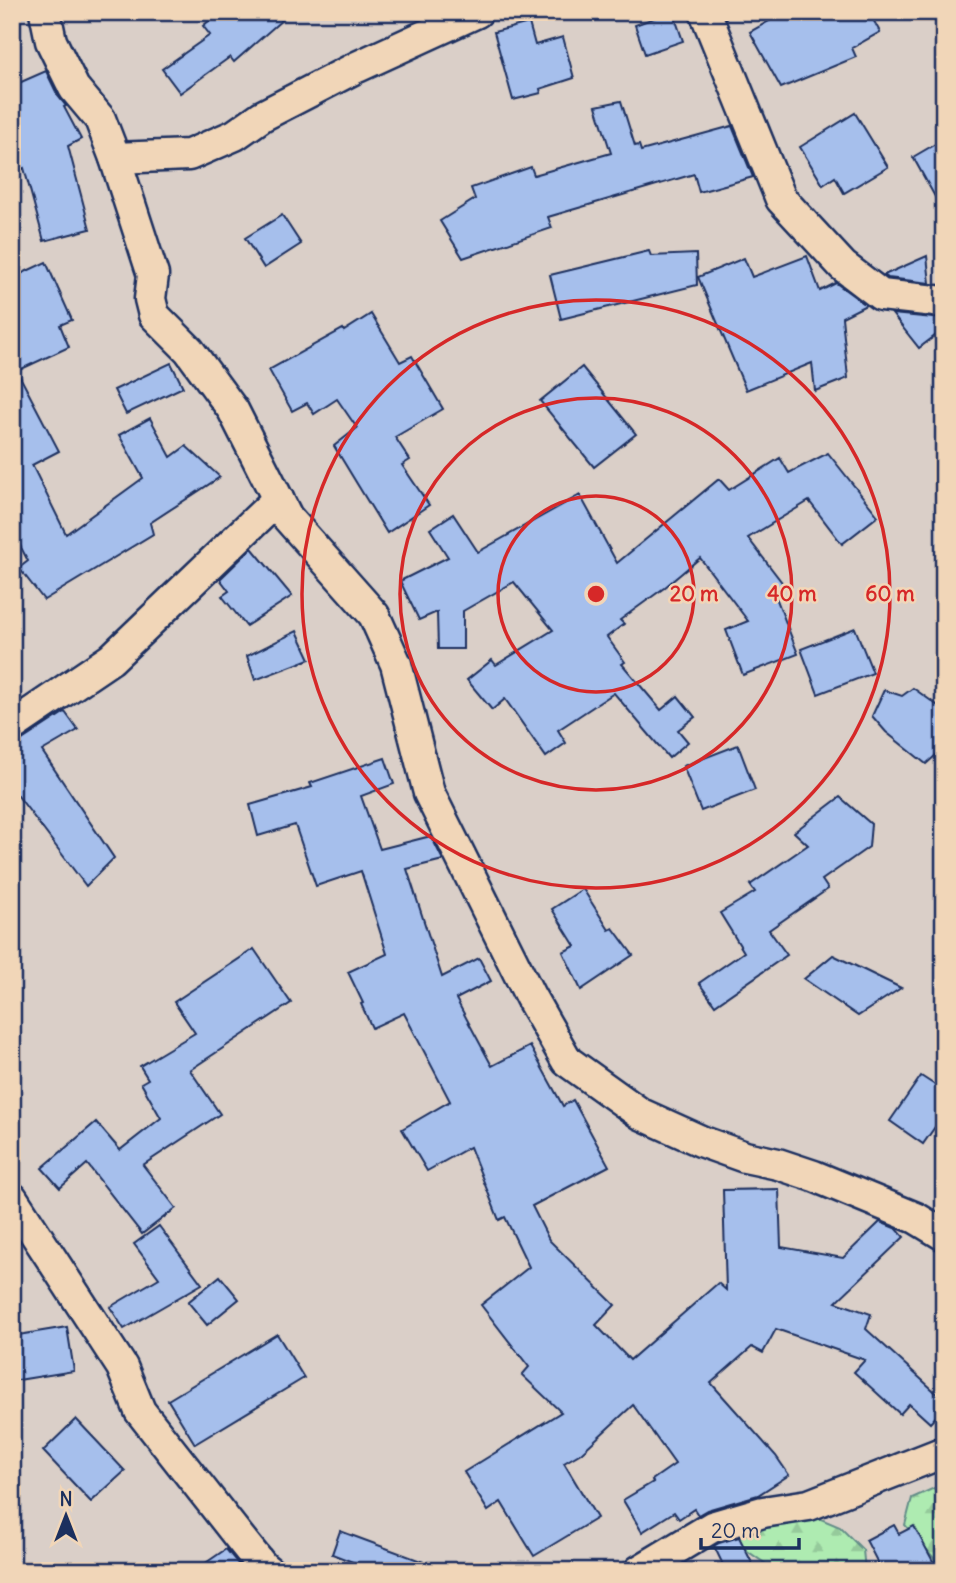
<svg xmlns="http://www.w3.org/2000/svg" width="956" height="1583" font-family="Delius,sans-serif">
	<defs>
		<pattern id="forest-firs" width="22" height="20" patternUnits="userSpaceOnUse" patternTransform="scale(1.75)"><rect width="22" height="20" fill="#aeebb1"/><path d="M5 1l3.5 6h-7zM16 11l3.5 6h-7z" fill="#95ca9b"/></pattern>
	</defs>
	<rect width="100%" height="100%" fill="#dacfc8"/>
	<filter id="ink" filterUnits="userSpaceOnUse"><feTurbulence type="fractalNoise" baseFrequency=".0143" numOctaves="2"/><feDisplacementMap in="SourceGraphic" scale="14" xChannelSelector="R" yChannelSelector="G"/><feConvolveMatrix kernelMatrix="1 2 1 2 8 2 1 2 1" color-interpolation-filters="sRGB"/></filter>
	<g filter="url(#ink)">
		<!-- forest -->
		<g fill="url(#forest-firs)" stroke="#648d88" stroke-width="2">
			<polygon points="944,1468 944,1571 939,1571 934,1558 905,1525 912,1498 939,1486"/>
			<polygon points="790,1506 840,1527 863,1550 865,1571 776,1571 743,1548 731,1527"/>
		</g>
		<!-- building -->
		<g fill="#a6bfec" stroke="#1b2f5e" stroke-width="2">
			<polygon points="219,12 291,12 234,62 230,57 180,93 162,69 210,35 203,26"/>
			<polygon points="670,12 673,12 683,41 645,54 635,25"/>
			<polygon points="785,12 869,12 880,32 852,48 856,57 781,88 750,32"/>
			<polygon points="529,23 535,45 563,37 574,78 540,89 541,93 513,100 494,32"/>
			<polygon points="46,71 58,96 66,106 64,107 81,139 68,146 90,229 44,241 24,168 12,174 12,140 22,136 12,116 12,86"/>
			<polygon points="621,101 635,146 639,145 641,151 732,126 753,177 699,192 694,174 548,217 552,228 463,258 440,221 475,199 471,188 531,167 534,175 611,153 596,106"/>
			<polygon points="855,113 888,167 844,193 835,177 823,185 800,147"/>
			<polygon points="944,139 944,213 913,157"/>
			<polygon points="282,215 301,244 264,268 245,238"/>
			<polygon points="649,251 651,256 696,254 697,285 561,319 550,275"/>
			<polygon points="807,256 820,291 836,283 866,305 842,317 848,378 815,391 812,363 746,390 698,277 744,258 752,277"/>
			<polygon points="927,256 930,283 888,278 884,275"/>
			<polygon points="46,262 72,320 60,325 69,347 17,371 59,451 32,465 66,534 143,478 119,435 150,418 171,457 186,446 220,477 150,523 153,534 44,600 19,568 28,561 12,530 12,278"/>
			<polygon points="371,314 400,362 412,356 443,409 395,437 410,460 402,465 429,505 387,533 334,446 357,428 337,399 314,414 307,403 292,411 269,370 343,329 344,331"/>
			<polygon points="892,314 944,319 944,329 919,348"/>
			<polygon points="171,363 183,387 126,414 114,390"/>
			<polygon points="582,367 636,434 594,467 540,401"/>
			<polygon points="828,453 878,516 842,544 809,501 748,538 784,585 774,592 798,654 743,675 726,630 748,621 700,558 664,588 620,620 624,624 607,637 625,662 622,664 661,710 678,696 695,717 678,730 688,742 669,758 614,693 558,730 566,743 546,757 505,699 492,710 467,680 492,660 496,665 553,630 514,582 463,611 463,649 438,649 437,612 419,620 400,581 448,557 430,529 453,514 478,552 580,495 617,563 719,479 729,490 780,458 789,473"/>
			<polygon points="252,548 292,596 246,626 222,596 229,591 220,579"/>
			<polygon points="855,628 873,673 818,694 801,649"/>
			<polygon points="297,631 310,659 255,680 247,656"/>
			<polygon points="913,688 944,710 944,748 926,764 886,732 872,716 884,690 902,696"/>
			<polygon points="65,712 78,730 42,751 114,858 86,886 12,788 12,743 22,740"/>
			<polygon points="738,745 755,790 701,811 683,766"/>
			<polygon points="385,758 394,784 361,796 380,849 431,836 443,860 407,869 442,977 479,958 491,981 456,999 492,1066 530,1046 563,1106 573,1100 609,1166 532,1206 549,1240 615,1305 596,1325 630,1360 718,1283 726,1290 723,1190 779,1189 781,1247 843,1258 880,1222 897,1229 904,1237 836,1302 871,1314 866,1329 944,1400 944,1408 930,1423 909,1404 900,1414 854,1372 865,1360 776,1329 763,1353 752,1347 711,1383 776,1456 789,1475 758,1495 707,1510 698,1515 694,1509 679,1519 674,1512 642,1532 623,1500 653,1482 652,1480 675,1464 633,1405 581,1453 564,1463 597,1518 534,1556 501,1502 488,1511 464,1472 561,1412 522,1375 529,1367 481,1305 529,1267 505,1217 499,1220 470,1147 427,1171 402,1129 450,1101 404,1013 372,1028 361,1004 363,1003 348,972 387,954 361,871 316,886 295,825 258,836 250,805 312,787 310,783"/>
			<polygon points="840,797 871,824 869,847 822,880 828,889 769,930 787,955 715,1005 699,983 744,952 720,913 755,892 750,885 808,845 794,832"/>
			<polygon points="583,889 609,930 613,928 633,955 581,990 563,952 575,946 552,909"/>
			<polygon points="254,949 291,1003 190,1070 220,1114 143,1165 176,1208 142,1234 87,1164 60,1188 42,1168 96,1122 120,1150 161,1118 141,1083 148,1079 140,1066 195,1033 174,1002"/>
			<polygon points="833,955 901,988 858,1016 804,979"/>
			<polygon points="921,1076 944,1091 944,1114 923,1144 890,1121"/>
			<polygon points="159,1226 202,1284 124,1329 110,1307 159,1278 134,1244"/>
			<polygon points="220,1276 239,1299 207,1325 188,1302"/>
			<polygon points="67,1327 74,1371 12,1381 12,1336"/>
			<polygon points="277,1334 304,1378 195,1444 168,1400"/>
			<polygon points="76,1419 125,1471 91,1502 43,1451"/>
			<polygon points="894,1525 899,1534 914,1526 934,1563 919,1571 882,1571 866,1540"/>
			<polygon points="340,1531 440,1568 439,1571 376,1571 332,1554"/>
			<polygon points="739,1537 756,1571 726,1571 714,1546 719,1543"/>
			<polygon points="226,1549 244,1571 194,1571"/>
		</g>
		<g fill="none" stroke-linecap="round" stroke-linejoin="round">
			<defs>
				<g id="street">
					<polyline points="45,12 51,41 74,88 100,119 115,158 153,275 150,299 154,315 189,350 233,410 287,517 374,615 396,664 429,793 530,996 567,1061 641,1114 703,1142 745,1157 778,1164 814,1176 916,1218 944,1235"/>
					<polyline points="705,12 781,199 843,266 881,295 944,302"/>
					<polyline points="115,158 189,155 235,135 262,116 357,67 477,12"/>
					<polyline points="12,726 111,659 278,499"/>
					<polyline points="12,1198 122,1367 140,1411 239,1537 263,1567 268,1571"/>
					<polyline points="639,1571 712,1527 763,1512 809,1505 944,1452"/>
				</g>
			</defs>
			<!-- street casing -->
			<use href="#street" stroke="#1b2f5e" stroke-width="35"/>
			<!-- street -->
			<use href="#street" stroke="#f1d6b8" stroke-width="30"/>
		</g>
	</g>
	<!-- distance rings -->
	<g fill="none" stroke="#d62828" stroke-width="3.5">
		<circle cx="596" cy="594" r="98"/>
		<circle cx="596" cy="594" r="196"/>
		<circle cx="596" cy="594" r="294"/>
	</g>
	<circle cx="596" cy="594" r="10" fill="#d62828" stroke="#f1d6b8" stroke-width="3.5"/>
	<g font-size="21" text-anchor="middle" font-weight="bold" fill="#d62828" stroke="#f1d6b8" stroke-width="5" stroke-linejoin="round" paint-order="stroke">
		<text x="694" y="601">20 m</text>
		<text x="792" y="601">40 m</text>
		<text x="890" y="601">60 m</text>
	</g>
	<!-- margin -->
	<rect width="956" height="1583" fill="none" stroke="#f1d6b8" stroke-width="42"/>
	<rect x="21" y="21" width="914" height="1541" fill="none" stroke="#1b2f5e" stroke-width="2.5" filter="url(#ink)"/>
	<!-- north arrow -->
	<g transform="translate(66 1516)" stroke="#f1d6b8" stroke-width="5" paint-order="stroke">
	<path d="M0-5L12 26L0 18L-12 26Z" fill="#1b2f5e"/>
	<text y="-10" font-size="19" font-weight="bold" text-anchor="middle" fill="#1b2f5e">N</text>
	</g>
	<!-- scale -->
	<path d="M701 1538v10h98v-10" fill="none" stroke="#1b2f5e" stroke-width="3.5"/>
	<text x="711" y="1538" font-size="21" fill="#1b2f5e" stroke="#f1d6b8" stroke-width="5" paint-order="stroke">20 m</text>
</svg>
